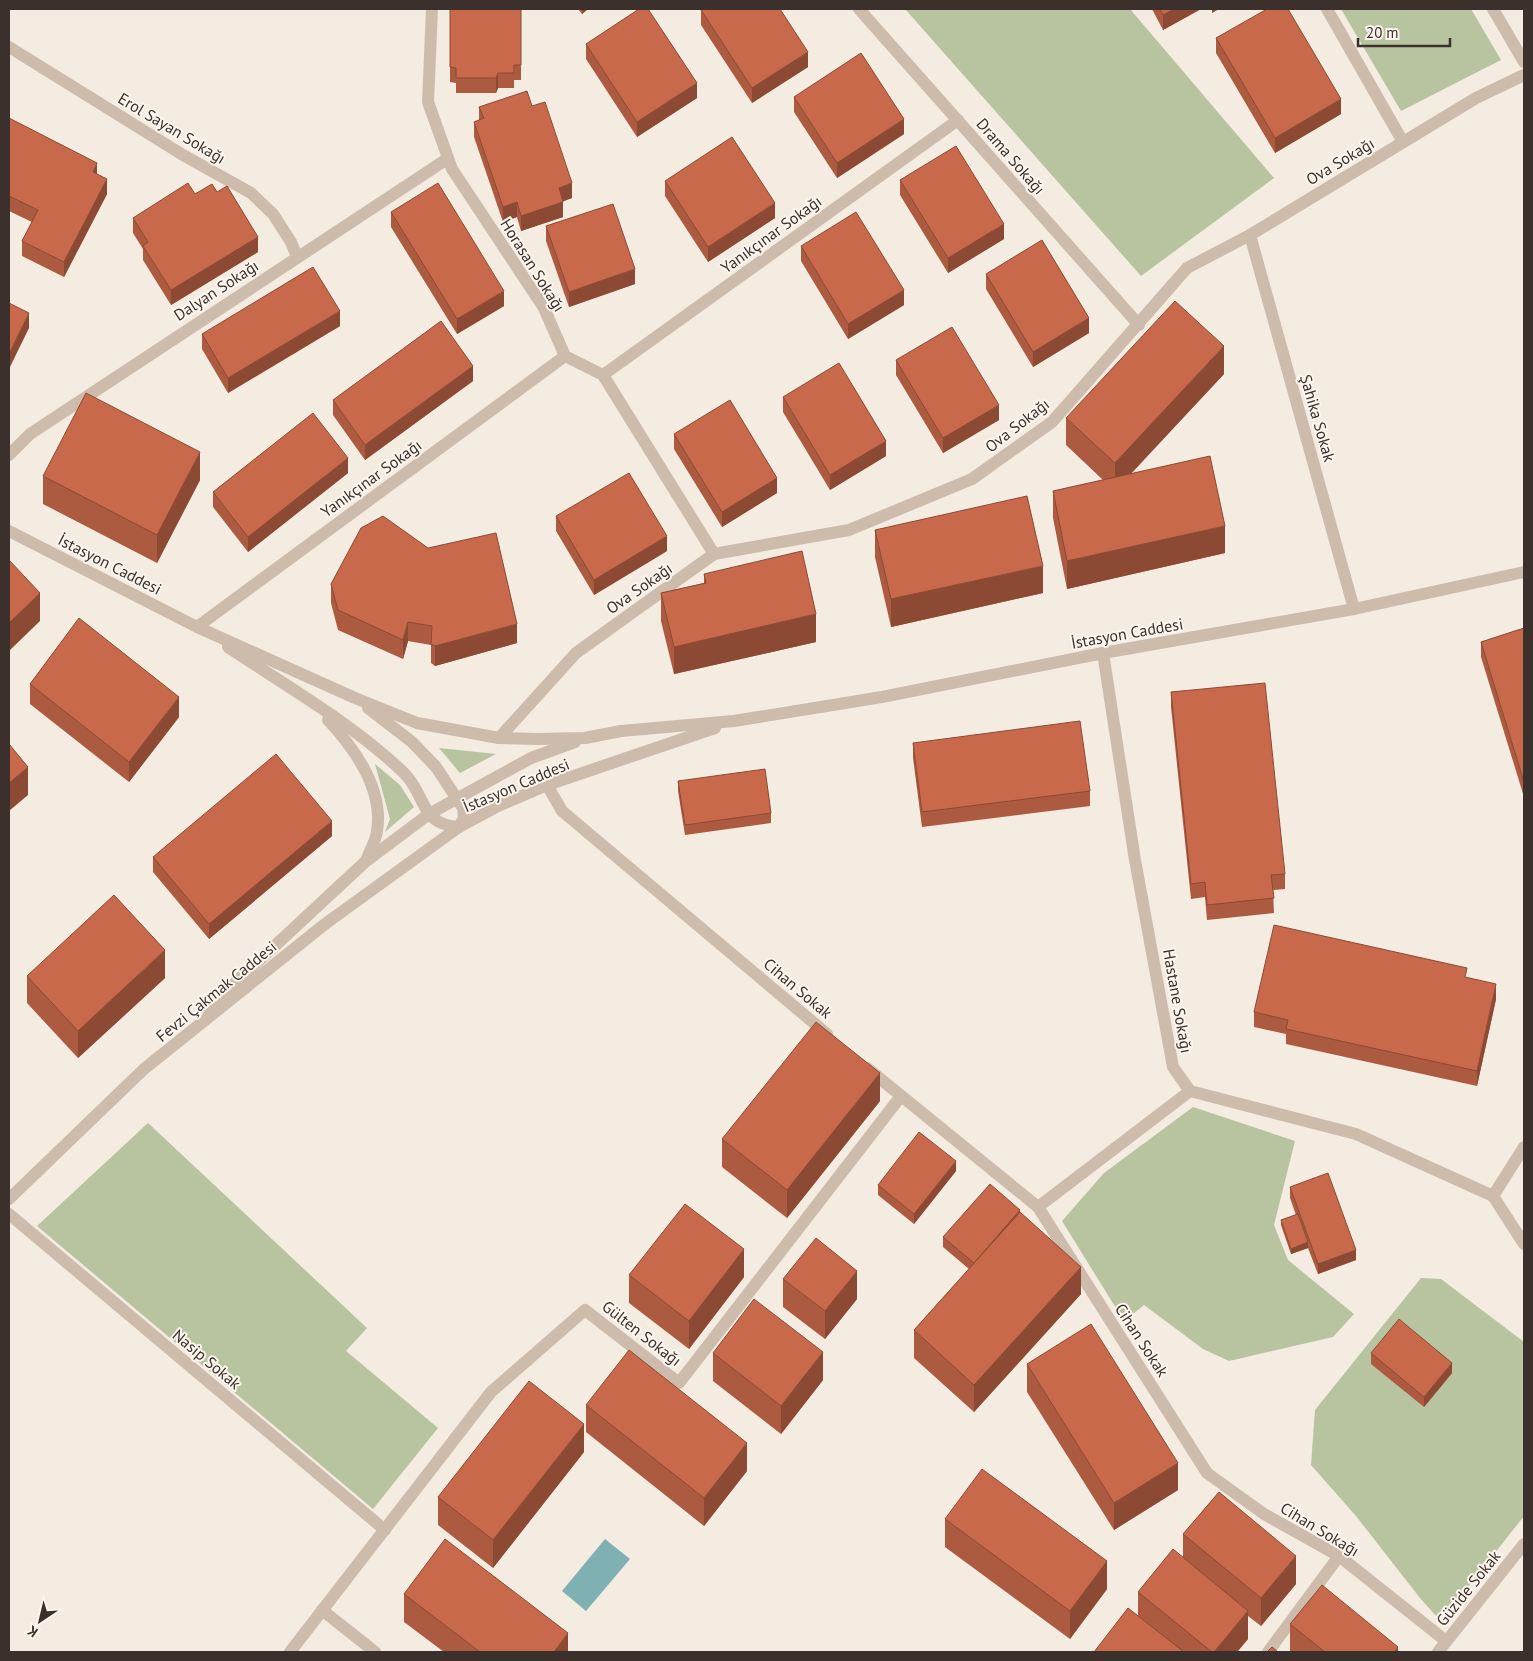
<svg xmlns="http://www.w3.org/2000/svg" width="1533" height="1661" font-family="'PT Sans',sans-serif">
	<rect width="100%" height="100%" fill="#f4ebe1"/>
	<!-- green -->
	<g fill="#b8c4a0">
		<polygon points="905,9 1130,9 1274,178 1141,276"/>
		<polygon points="1341,9 1471,9 1501,60 1401,111"/>
		<polygon points="439,748 496,754 460,773"/>
		<polygon points="375,764 400,785 414,807 385,832 390,819"/>
		<polygon points="1193,1107 1295,1141 1274,1225 1288,1260 1354,1314 1333,1337 1229,1361 1203,1349 1144,1305 1124,1321 1062,1221 1104,1173"/>
		<polygon points="148,1123 367,1328 346,1351 438,1428 373,1509 37,1226"/>
		<polygon points="1421,1278 1441,1279 1524,1342 1524,1516 1450,1610 1436,1616 1420,1598 1356,1516 1311,1465 1315,1410"/>
	</g>
	<!-- water -->
	<polygon fill="#7fb0b2" points="605,1539 630,1559 586,1611 562,1591"/>
	<g fill="none" stroke-linecap="round" stroke-linejoin="round">
		<!-- minor -->
		<g stroke="#cdbbac" stroke-width="12">
			<polyline points="432,9 428,102 452,169 544,308 565,356 603,375 714,554"/>
			<polyline points="859,9 1139,325"/>
			<polyline points="1327,9 1403,142"/>
			<polyline points="1493,9 1524,62"/>
			<polyline points="9,47 183,155 251,193 273,214 291,242 297,257"/>
			<polyline points="1250,235 1354,609"/>
			<polyline points="603,375 958,120"/>
			<polyline points="9,455 30,434 447,159"/>
			<polyline points="9,531 197,627 355,698 417,723 499,738 538,739 585,738 621,731 734,721 882,697 1103,653 1354,609 1524,572"/>
			<polyline points="197,627 565,356"/>
			<path d="M 228,647 C 286,686 353,724 403,772 C 428,796 418,824 459,827"/>
			<polyline points="1103,653 1135,860 1173,1067 1190,1091 1356,1134 1493,1196"/>
			<polyline points="368,708 412,742 436,767 463,808 464,818 459,827"/>
			<path d="M 328,720 C 355,749 384,789 377,831 C 376,841 369,852 366,861"/>
			<polyline points="499,738 576,653 714,554 849,530 972,479 1052,422 1187,268 1250,235 1476,98 1524,75"/>
			<polyline points="547,785 562,811 827,1034"/>
			<polyline points="207,1009 365,862 429,814 531,758 575,742"/>
			<polyline points="867,1068 1038,1207 1190,1091"/>
			<polyline points="1493,1196 1524,1147"/>
			<polyline points="1493,1196 1524,1244"/>
			<polyline points="9,1199 144,1069 325,924 459,827 498,806 547,785 715,728"/>
			<polyline points="1038,1207 1207,1473 1264,1514 1339,1556 1446,1641"/>
			<polyline points="9,1214 385,1530"/>
			<polyline points="322,1610 375,1652"/>
			<polyline points="290,1652 491,1392 585,1310 679,1383 901,1096"/>
			<polyline points="1268,1652 1339,1556"/>
			<polyline points="1438,1652 1524,1544"/>
		</g>
	</g>
	<!-- wall -->
	<g fill="#ac5a40">
		<polygon points="450,9 521,9 521,80 514,80 514,88 498,88 496,93 456,93 456,83 450,82"/>
		<polygon points="578,9 588,9 582,14"/>
		<polygon points="1152,9 1201,9 1163,30"/>
		<polygon points="701,10 808,67 752,103 701,25"/>
		<polygon points="1216,38 1341,114 1275,153 1216,53"/>
		<polygon points="586,44 697,98 637,137 586,59"/>
		<polygon points="794,97 904,134 837,178 794,112"/>
		<polygon points="532,106 572,198 563,201 563,217 521,231 517,217 503,222 474,137 474,122 479,120 479,107"/>
		<polygon points="9,118 97,174 107,194 64,277 22,256 22,241 32,222 9,211"/>
		<polygon points="900,180 1004,239 948,273 900,195"/>
		<polygon points="665,181 775,218 708,262 665,196"/>
		<polygon points="217,192 258,252 171,305 143,260 143,249 133,233 133,218 195,194"/>
		<polygon points="391,212 504,306 457,334 391,227"/>
		<polygon points="546,226 635,284 569,307 546,241"/>
		<polygon points="801,246 904,305 848,339 801,261"/>
		<polygon points="986,274 1089,333 1033,367 986,289"/>
		<polygon points="340,326 228,393 202,349 202,334"/>
		<polygon points="896,360 999,420 943,453 896,375"/>
		<polygon points="1224,374 1131,473 1225,553 1067,589 1053,518 1053,491 1103,480 1066,445 1066,418"/>
		<polygon points="473,381 365,460 333,415 333,400"/>
		<polygon points="783,397 886,456 830,490 783,412"/>
		<polygon points="674,434 777,493 722,527 674,449"/>
		<polygon points="348,473 248,552 213,507 213,492"/>
		<polygon points="43,476 200,480 157,563 43,504"/>
		<polygon points="556,516 667,551 594,595 556,531"/>
		<polygon points="875,530 1043,593 891,627 875,557"/>
		<polygon points="704,574 816,642 674,674 661,621 661,593 704,583"/>
		<polygon points="331,584 517,643 435,666 431,663 431,645 408,641 403,659 338,630 331,603"/>
		<polygon points="1524,628 1524,797 1481,657 1481,642"/>
		<polygon points="30,684 179,717 129,782 30,704"/>
		<polygon points="1171,692 1285,874 1285,889 1273,890 1274,913 1207,920 1205,897 1191,899 1171,707"/>
		<polygon points="913,743 1090,791 1090,806 922,827 913,758"/>
		<polygon points="678,781 771,813 771,823 685,835 678,791"/>
		<polygon points="332,836 209,939 153,872 153,857"/>
		<polygon points="27,976 165,978 78,1058 27,1003"/>
		<polygon points="1467,978 1496,999 1477,1086 1286,1044 1286,1034 1254,1027 1254,1012"/>
		<polygon points="880,1101 787,1218 722,1167 722,1139"/>
		<polygon points="956,1171 914,1224 878,1195 878,1185"/>
		<polygon points="1290,1187 1356,1260 1318,1274 1308,1248 1291,1254 1281,1225 1281,1220 1296,1215 1290,1198"/>
		<polygon points="1020,1213 1081,1294 974,1412 914,1358 914,1330 969,1269 943,1247 943,1237"/>
		<polygon points="629,1275 744,1277 689,1349 629,1303"/>
		<polygon points="783,1279 857,1299 825,1339 783,1307"/>
		<polygon points="713,1353 823,1380 781,1434 713,1381"/>
		<polygon points="1371,1353 1452,1373 1424,1407 1371,1364"/>
		<polygon points="1027,1364 1178,1490 1114,1530 1027,1392"/>
		<polygon points="586,1405 747,1471 704,1526 586,1432"/>
		<polygon points="584,1452 493,1568 438,1525 438,1497"/>
		<polygon points="945,1519 1107,1589 1070,1639 945,1547"/>
		<polygon points="1183,1534 1296,1584 1261,1626 1248,1616 1248,1639 1237,1652 1094,1652 1138,1616 1138,1592 1183,1557"/>
		<polygon points="404,1594 568,1652 444,1652 404,1622"/>
		<polygon points="1290,1624 1398,1652 1290,1652"/>
	</g>
	<!-- shaded-wall -->
	<g fill="#8c4a34">
		<polygon points="582,9 588,9 582,14"/>
		<polygon points="1174,9 1201,9 1163,30 1163,15"/>
		<polygon points="1212,9 1219,9 1212,13"/>
		<polygon points="808,52 808,67 752,103 752,88"/>
		<polygon points="498,73 498,88 496,93 496,78"/>
		<polygon points="697,83 697,98 637,137 637,122"/>
		<polygon points="1341,99 1341,114 1275,153 1275,138"/>
		<polygon points="904,119 904,134 837,178 837,163"/>
		<polygon points="97,163 97,178 93,172"/>
		<polygon points="107,179 107,194 64,277 64,262"/>
		<polygon points="572,183 572,198 559,203 559,188"/>
		<polygon points="517,202 517,217 503,222 503,207"/>
		<polygon points="563,202 563,217 521,231 521,216"/>
		<polygon points="775,203 775,218 708,262 708,247"/>
		<polygon points="1004,224 1004,239 948,273 948,258"/>
		<polygon points="258,237 258,252 171,305 171,290"/>
		<polygon points="635,269 635,284 569,307 569,292"/>
		<polygon points="904,290 904,305 848,339 848,324"/>
		<polygon points="504,291 504,306 457,334 457,319"/>
		<polygon points="340,311 340,326 228,393 228,378"/>
		<polygon points="29,313 29,328 9,369 9,354"/>
		<polygon points="1089,318 1089,333 1033,367 1033,352"/>
		<polygon points="1224,346 1224,374 1115,491 1115,463"/>
		<polygon points="473,366 473,381 365,460 365,445"/>
		<polygon points="999,405 999,420 943,453 943,438"/>
		<polygon points="886,441 886,456 830,490 830,475"/>
		<polygon points="200,452 200,480 157,563 157,535"/>
		<polygon points="348,458 348,473 248,552 248,537"/>
		<polygon points="777,478 777,493 722,527 722,512"/>
		<polygon points="1225,526 1225,553 1067,589 1067,561"/>
		<polygon points="667,536 667,551 594,595 594,580"/>
		<polygon points="1043,566 1043,593 891,627 891,599"/>
		<polygon points="40,593 40,621 9,651 9,623"/>
		<polygon points="816,614 816,642 674,674 674,647"/>
		<polygon points="408,622 408,641 403,659 403,640"/>
		<polygon points="517,624 517,643 435,666 435,646"/>
		<polygon points="179,697 179,717 129,782 129,762"/>
		<polygon points="28,767 28,795 9,811 9,783"/>
		<polygon points="332,821 332,836 209,939 209,924"/>
		<polygon points="165,950 165,978 78,1058 78,1031"/>
		<polygon points="1496,984 1496,999 1477,1086 1477,1071"/>
		<polygon points="880,1073 880,1101 787,1218 787,1190"/>
		<polygon points="956,1161 956,1171 914,1224 914,1214"/>
		<polygon points="1020,1210 1020,1220 974,1263"/>
		<polygon points="1308,1242 1308,1248 1291,1254 1291,1249"/>
		<polygon points="744,1249 744,1277 689,1349 689,1321"/>
		<polygon points="1356,1250 1356,1260 1318,1274 1318,1264"/>
		<polygon points="1081,1267 1081,1294 974,1412 974,1385"/>
		<polygon points="857,1271 857,1299 825,1339 825,1311"/>
		<polygon points="823,1352 823,1380 781,1434 781,1406"/>
		<polygon points="1452,1363 1452,1373 1424,1407 1424,1397"/>
		<polygon points="584,1424 584,1452 493,1568 493,1540"/>
		<polygon points="747,1443 747,1471 704,1526 704,1498"/>
		<polygon points="1178,1463 1178,1490 1114,1530 1114,1503"/>
		<polygon points="1296,1556 1296,1584 1261,1626 1261,1598"/>
		<polygon points="1107,1561 1107,1589 1070,1639 1070,1611"/>
		<polygon points="1248,1611 1248,1639 1237,1652 1214,1652"/>
		<polygon points="568,1633 568,1652 554,1652"/>
		<polygon points="1398,1647 1398,1652 1394,1652"/>
	</g>
	<!-- building -->
	<g fill="#c8694b" stroke="#8c4a34">
		<polygon points="450,9 521,9 521,65 514,65 514,73 498,73 496,78 456,78 456,68 450,67"/>
		<polygon points="639,9 648,9 697,83 637,122 586,44"/>
		<polygon points="702,9 780,9 808,52 752,88 701,10"/>
		<polygon points="1160,9 1174,9 1163,15"/>
		<polygon points="1267,9 1288,9 1341,99 1275,138 1216,38"/>
		<polygon points="861,53 904,119 837,163 794,97"/>
		<polygon points="527,91 532,106 545,102 572,183 559,188 563,202 521,216 517,202 503,207 474,122 484,118 479,107"/>
		<polygon points="9,118 97,163 93,172 107,179 64,262 22,241 38,210 9,196"/>
		<polygon points="732,137 775,203 708,247 665,181"/>
		<polygon points="956,146 1004,224 948,258 900,180"/>
		<polygon points="188,183 195,194 212,184 217,192 227,186 258,237 171,290 143,246 148,242 133,218"/>
		<polygon points="438,183 504,291 457,319 391,212"/>
		<polygon points="613,204 635,269 569,292 546,226"/>
		<polygon points="856,212 904,290 848,324 801,246"/>
		<polygon points="1042,240 1089,318 1033,352 986,274"/>
		<polygon points="313,267 340,311 228,378 202,334"/>
		<polygon points="1175,301 1224,346 1115,463 1066,418"/>
		<polygon points="9,303 29,313 9,354"/>
		<polygon points="441,321 473,366 365,445 333,400"/>
		<polygon points="952,327 999,405 943,438 896,360"/>
		<polygon points="839,363 886,441 830,475 783,397"/>
		<polygon points="86,393 200,452 157,535 43,476"/>
		<polygon points="730,400 777,478 722,512 674,434"/>
		<polygon points="313,413 348,458 248,537 213,492"/>
		<polygon points="1210,456 1225,526 1067,561 1053,491"/>
		<polygon points="629,473 667,536 594,580 556,516"/>
		<polygon points="1027,496 1043,566 891,599 875,530"/>
		<polygon points="383,516 428,548 496,533 517,624 435,646 431,644 432,626 408,622 403,640 338,610 331,584 361,528"/>
		<polygon points="802,551 816,614 674,647 661,593 706,583 704,574"/>
		<polygon points="9,560 40,593 9,623"/>
		<polygon points="79,618 179,697 129,762 30,684"/>
		<polygon points="1524,628 1524,782 1481,642"/>
		<polygon points="1265,683 1285,874 1271,875 1274,898 1207,905 1205,882 1191,884 1171,692"/>
		<polygon points="1080,721 1090,791 922,812 913,743"/>
		<polygon points="9,744 28,767 9,783"/>
		<polygon points="276,754 332,821 209,924 153,857"/>
		<polygon points="765,769 771,813 685,825 678,781"/>
		<polygon points="114,895 165,950 78,1031 27,976"/>
		<polygon points="1274,925 1467,968 1465,977 1496,984 1477,1071 1286,1029 1288,1020 1254,1012"/>
		<polygon points="816,1022 880,1073 787,1190 722,1139"/>
		<polygon points="919,1132 956,1161 914,1214 878,1185"/>
		<polygon points="1328,1173 1356,1250 1318,1264 1290,1187"/>
		<polygon points="990,1184 1020,1210 974,1263 943,1237"/>
		<polygon points="685,1204 744,1249 689,1321 629,1275"/>
		<polygon points="1020,1212 1081,1267 974,1385 914,1330"/>
		<polygon points="1298,1214 1308,1242 1291,1249 1281,1220"/>
		<polygon points="816,1238 857,1271 825,1311 783,1279"/>
		<polygon points="754,1299 823,1352 781,1406 713,1353"/>
		<polygon points="1399,1319 1452,1363 1424,1397 1371,1353"/>
		<polygon points="1091,1324 1178,1463 1114,1503 1027,1364"/>
		<polygon points="629,1350 747,1443 704,1498 586,1405"/>
		<polygon points="529,1381 584,1424 493,1540 438,1497"/>
		<polygon points="982,1469 1107,1561 1070,1611 945,1519"/>
		<polygon points="1219,1492 1296,1556 1261,1598 1183,1534"/>
		<polygon points="445,1539 568,1633 554,1652 480,1652 404,1594"/>
		<polygon points="1173,1549 1248,1611 1214,1652 1212,1652 1138,1592"/>
		<polygon points="1322,1585 1398,1647 1394,1652 1325,1652 1290,1624"/>
		<polygon points="1128,1608 1184,1652 1094,1652"/>
		<polygon points="1272,1647 1278,1652 1267,1652"/>
	</g>
	<g text-anchor="middle" dominant-baseline="central" stroke-width="4" stroke-linejoin="round" paint-order="stroke">
		<!-- street labels -->
		<g font-size="16" fill="#3b302b" stroke="#fbf5ee">
			<text transform="translate(172 128) rotate(31)">Erol Sayan Sokağı</text>
			<text transform="translate(1011 156) rotate(49)">Drama Sokağı</text>
			<text transform="translate(1340 161) rotate(-31)">Ova Sokağı</text>
			<text transform="translate(771 234) rotate(-36)">Yanıkçınar Sokağı</text>
			<text transform="translate(533 265) rotate(58)">Horasan Sokağı</text>
			<text transform="translate(216 290) rotate(-33)">Dalyan Sokağı</text>
			<text transform="translate(1318 418) rotate(74)">Şahika Sokak</text>
			<text transform="translate(1017 425) rotate(-38)">Ova Sokağı</text>
			<text transform="translate(371 478) rotate(-36)">Yanıkçınar Sokağı</text>
			<text transform="translate(110 564) rotate(27)">İstasyon Caddesi</text>
			<text transform="translate(639 588) rotate(-35)">Ova Sokağı</text>
			<text transform="translate(1127 633) rotate(-10)">İstasyon Caddesi</text>
			<text transform="translate(516 785) rotate(-23)">İstasyon Caddesi</text>
			<text transform="translate(798 988) rotate(40)">Cihan Sokak</text>
			<text transform="translate(216 991) rotate(-39)">Fevzi Çakmak Caddesi</text>
			<text transform="translate(1178 1001) rotate(80)">Hastane Sokağı</text>
			<text transform="translate(642 1333) rotate(38)">Gülten Sokağı</text>
			<text transform="translate(1142 1340) rotate(57)">Cihan Sokak</text>
			<text transform="translate(207 1359) rotate(40)">Nasip Sokak</text>
			<text transform="translate(1320 1529) rotate(31)">Cihan Sokağı</text>
			<text transform="translate(1468 1588) rotate(-51)">Güzide Sokak</text>
		</g>
	</g>
	<!-- border -->
	<rect width="1533" height="1661" fill="none" stroke="#3b302b" stroke-width="20"/>
	<!-- north arrow -->
	<g transform="translate(40 1621) rotate(215)" stroke="#fbf5ee" stroke-width="4" paint-order="stroke">
	<path d="M0-4L9 19L0 12L-9 19Z" fill="#3b302b"/>
	<text y="-8" font-size="14" font-weight="bold" text-anchor="middle" fill="#3b302b">K</text>
	</g>
	<!-- scale -->
	<path d="M1358 38v8h92v-8" fill="none" stroke="#3b302b" stroke-width="2.5"/>
	<text x="1366" y="38" font-size="15" fill="#3b302b" stroke="#fbf5ee" stroke-width="4" paint-order="stroke">20 m</text>
</svg>
